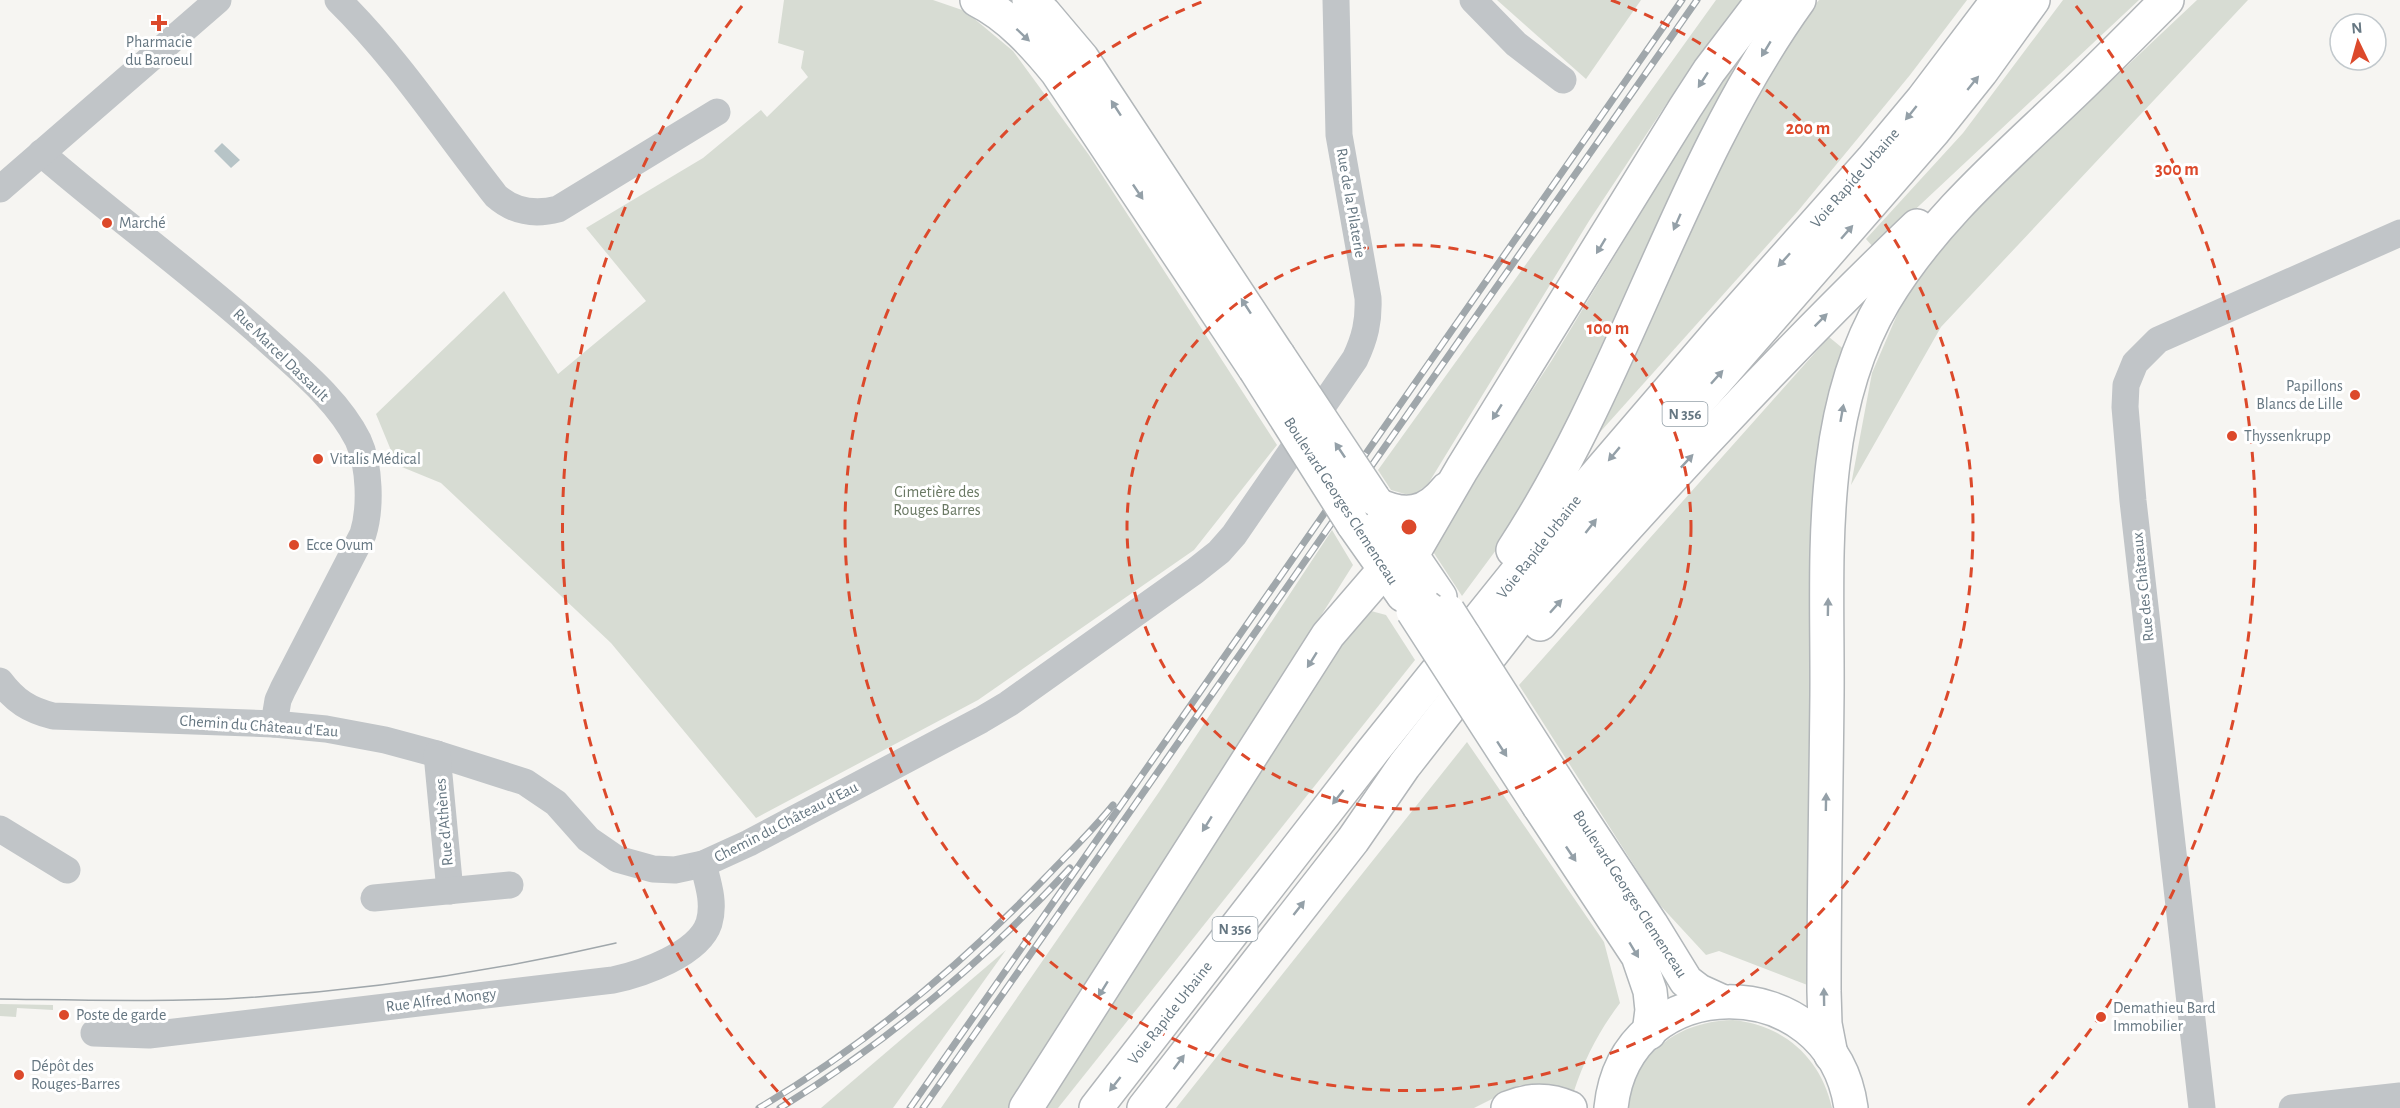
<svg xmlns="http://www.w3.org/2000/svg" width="2400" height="1108" font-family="'Alegreya Sans',sans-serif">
	<rect width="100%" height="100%" fill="#f6f5f2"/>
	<!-- green -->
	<g fill="#d7dcd3">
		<polygon points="784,0 933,0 965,11 1013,51 1089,155 1277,445 1194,550 978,700 756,818 611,643 441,483 397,465 376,414 504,291 558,374 646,301 586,228 703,158 761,110 767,117 808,77 801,68 804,51 778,43"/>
		<polygon points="1497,0 1641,0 1586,79"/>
		<polygon points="1716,0 1746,0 1667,103 1589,221 1428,484 1412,496 1391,490 1378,470"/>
		<polygon points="1819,0 1967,0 1910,75 1798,211 1593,440 1731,141 1789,36"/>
		<polygon points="2063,0 2139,0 1874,248 1866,239 1963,133"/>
		<polygon points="2197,0 2248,0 1941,327 1851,485 1872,373 1909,287 1982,196 2093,98"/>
		<polygon points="1738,59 1680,180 1558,451 1516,523 1462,596 1430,547 1552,360 1643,209 1698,107"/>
		<polygon points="1829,337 1846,351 1820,439 1813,639 1810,986 1719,951 1706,955 1658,903 1519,685"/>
		<polygon points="1332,530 1353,565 1010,1108 941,1108 1159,792"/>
		<polygon points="1371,611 1386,615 1415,660 1058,1108 1039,1108 1340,640 1358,620"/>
		<path d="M 1467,742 L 1604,942 L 1620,1003 C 1599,1031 1585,1058 1574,1091 L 1545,1085 L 1520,1085 L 1474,1108 L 1176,1108 Z"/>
		<polygon points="1006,950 893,1108 821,1108"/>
		<polygon points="0,1004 53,1005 53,1010 17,1008 16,1017 0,1016"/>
		<path d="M 1733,1020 C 1784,1025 1821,1058 1832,1108 L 1624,1108 C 1629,1095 1632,1079 1640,1068 C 1662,1036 1694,1021 1733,1020 Z"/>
	</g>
	<!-- water -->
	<polygon fill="#b7c4c7" points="222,143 240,160 231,168 214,151"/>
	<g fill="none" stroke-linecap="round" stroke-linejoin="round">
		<defs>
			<g id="major">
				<path d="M 977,0 C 1009,16 1035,45 1057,72 L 1255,369"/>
				<polyline points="1029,0 1044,13 1082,58 1278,355"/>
				<polyline points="1373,498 1440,597"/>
				<polyline points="1353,524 1401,592"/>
				<polyline points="1565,794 1651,924 1686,981 1699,991 1721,1001"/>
				<polyline points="1539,806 1638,956 1650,991 1652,1010 1649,1033"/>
				<path d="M 1611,1108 C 1625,968 1831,965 1851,1108"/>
			</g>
			<g id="highway">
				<path d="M 1376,504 C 1405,518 1426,515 1447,489"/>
				<path d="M 1513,550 C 1627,376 1678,169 1799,0"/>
				<polyline points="1403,595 1405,574 1412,555 1462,469 1685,108 1709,71 1763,0"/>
				<path d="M 1540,624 C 1661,487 1785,352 1917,226"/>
				<path d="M 1831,1055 L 1825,1024 L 1824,991 C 1824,892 1826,793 1827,695 C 1828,565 1815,417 1884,301 C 1932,221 2001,162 2067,99 C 2101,67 2134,33 2167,0"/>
				<polyline points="1026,1108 1328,635 1384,570"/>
				<polyline points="1096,1108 1373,751 1575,500 1721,330 1872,160 1923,99 1998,0"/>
				<polyline points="1144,1108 1353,840 1404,766 1607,506 1933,132 1981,72 2033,0"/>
				<path d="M 1508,1108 C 1529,1099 1550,1099 1570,1108"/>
			</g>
		</defs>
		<!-- major casing -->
		<use href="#major" stroke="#b2b7ba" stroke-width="36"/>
		<!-- highway casing -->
		<use href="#highway" stroke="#b2b6b9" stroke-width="36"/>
		<!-- minor -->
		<g stroke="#c1c5c8" stroke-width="27">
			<path d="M 338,0 C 398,59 444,130 496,196 C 514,212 535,215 558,209 L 717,112"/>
			<polyline points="1473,0 1516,44 1563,80"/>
			<path d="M 41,153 C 115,217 194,274 266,339 C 299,369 338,400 358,440 C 370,466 371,508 363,534 L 283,689 L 278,700 L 274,724"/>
			<polyline points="0,189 218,0"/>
			<path d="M 0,681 C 15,701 29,710 53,716 L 274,724 L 326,729 L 385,740 L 437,754 L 525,782 L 556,803 L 588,839 L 617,859 L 653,869 L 675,870 L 703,864 L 749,843 L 981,720 L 1008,704 L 1195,571 L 1219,552 L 1234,535 L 1355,359 C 1365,338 1369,321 1368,298 L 1339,135 L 1336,0"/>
			<polyline points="437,754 450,891"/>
			<polyline points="0,829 67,870"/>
			<polyline points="374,898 510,885"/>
			<path d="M 94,1033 L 149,1035 L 613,980 C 642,974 699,954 709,923 C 715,903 708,883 703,864"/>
			<polyline points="2202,1108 2133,501 2125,407 2126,385 2135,363 2158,340 2400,233"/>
			<polyline points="2292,1108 2400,1096"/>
		</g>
		<!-- major -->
		<use href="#major" stroke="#fff" stroke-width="33"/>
		<!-- highway -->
		<use href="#highway" stroke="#fff" stroke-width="33"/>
		<!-- tram -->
		<path stroke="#a0a7ab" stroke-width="1.5" d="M 0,999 C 75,1000 149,1002 224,999 C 356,992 487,973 616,943"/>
		<defs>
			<g id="rail">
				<path d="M 759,1108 C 866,1045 959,967 1045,878 C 1068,854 1092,831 1113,805"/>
				<path d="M 780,1108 C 888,1042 984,961 1070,868"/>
				<polyline points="910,1108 1682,0"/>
				<polyline points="923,1108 1697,0"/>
			</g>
		</defs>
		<!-- rail casing -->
		<use href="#rail" stroke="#a0a7ab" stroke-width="7"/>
		<!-- rail -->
		<use href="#rail" stroke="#fff" stroke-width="4.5" stroke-dasharray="14" stroke-linecap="butt"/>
		<defs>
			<g id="major-bridge">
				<polyline points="1278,355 1373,498"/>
				<polyline points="1255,369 1353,524"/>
				<polyline points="1413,611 1539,806"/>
				<polyline points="1448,611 1565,794"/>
			</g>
			<polyline id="highway-bridge" points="1426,607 1464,636"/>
		</defs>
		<!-- major-bridge casing -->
		<use href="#major-bridge" stroke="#b2b7ba" stroke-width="36" stroke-linecap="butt"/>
		<!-- highway-bridge casing -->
		<use href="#highway-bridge" stroke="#b2b6b9" stroke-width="36" stroke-linecap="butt"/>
		<!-- major-bridge -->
		<use href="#major-bridge" stroke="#fff" stroke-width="33"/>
		<!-- highway-bridge -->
		<use href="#highway-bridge" stroke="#fff" stroke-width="33"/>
	</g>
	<!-- one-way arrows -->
	<defs><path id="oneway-solid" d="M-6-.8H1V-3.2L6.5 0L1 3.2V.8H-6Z" transform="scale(1.5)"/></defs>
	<g fill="#94a0a8">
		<use href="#oneway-solid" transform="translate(1023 35) rotate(43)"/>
		<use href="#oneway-solid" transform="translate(1766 49) rotate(121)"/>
		<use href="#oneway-solid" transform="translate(1703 80) rotate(123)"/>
		<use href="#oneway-solid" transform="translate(1973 83) rotate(-51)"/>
		<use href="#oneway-solid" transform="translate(1116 108) rotate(-123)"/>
		<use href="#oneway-solid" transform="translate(1911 113) rotate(129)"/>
		<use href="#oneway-solid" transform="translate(1138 192) rotate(56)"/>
		<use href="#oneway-solid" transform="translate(1677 222) rotate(114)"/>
		<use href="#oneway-solid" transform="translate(1847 232) rotate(-49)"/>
		<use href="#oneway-solid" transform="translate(1601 246) rotate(121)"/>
		<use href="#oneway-solid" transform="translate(1784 260) rotate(132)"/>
		<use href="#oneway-solid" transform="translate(1246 306) rotate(-123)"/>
		<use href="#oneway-solid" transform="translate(1821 320) rotate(-45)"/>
		<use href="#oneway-solid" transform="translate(1717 377) rotate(-48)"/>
		<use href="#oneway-solid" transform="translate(1497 412) rotate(122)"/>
		<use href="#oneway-solid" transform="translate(1842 413) rotate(-80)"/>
		<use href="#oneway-solid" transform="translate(1340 450) rotate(-124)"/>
		<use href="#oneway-solid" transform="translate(1614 454) rotate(130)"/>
		<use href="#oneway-solid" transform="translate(1687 461) rotate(-47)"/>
		<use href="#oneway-solid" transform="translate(1591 526) rotate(-52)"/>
		<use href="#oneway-solid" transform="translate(1556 606) rotate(-48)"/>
		<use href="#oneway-solid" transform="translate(1828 607) rotate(-89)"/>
		<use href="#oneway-solid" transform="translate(1312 660) rotate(122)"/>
		<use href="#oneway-solid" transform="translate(1502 749) rotate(57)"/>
		<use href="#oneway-solid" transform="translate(1338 797) rotate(128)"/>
		<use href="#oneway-solid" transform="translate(1826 802) rotate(-89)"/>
		<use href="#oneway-solid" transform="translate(1207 824) rotate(122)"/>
		<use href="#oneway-solid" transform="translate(1571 854) rotate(56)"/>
		<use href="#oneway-solid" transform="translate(1299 908) rotate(-52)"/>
		<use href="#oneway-solid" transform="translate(1634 950) rotate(59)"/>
		<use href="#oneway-solid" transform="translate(1103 989) rotate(122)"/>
		<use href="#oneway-solid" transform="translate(1824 997) rotate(-91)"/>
		<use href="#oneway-solid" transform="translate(1179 1062) rotate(-53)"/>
		<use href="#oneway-solid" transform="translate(1115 1084) rotate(128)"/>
	</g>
	<!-- distance rings -->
	<g fill="none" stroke="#dc492b" stroke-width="3" stroke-dasharray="10 8">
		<circle cx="1409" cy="527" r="282"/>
		<path d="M1611 0A564 564 0 1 1 1207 0"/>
		<path d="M790 1105A847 847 0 0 1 742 6M2076 6A847 847 0 0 1 2028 1105"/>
	</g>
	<!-- markers -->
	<g fill="#dc492b" stroke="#fff" stroke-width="2">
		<path d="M156 14h6v6h6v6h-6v6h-6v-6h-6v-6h6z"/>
		<circle cx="107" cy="223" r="6"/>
		<circle cx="2355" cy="395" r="6"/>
		<circle cx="2232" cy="436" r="6"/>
		<circle cx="318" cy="459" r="6"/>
		<circle cx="294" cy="545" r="6"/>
		<circle cx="64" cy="1015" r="6"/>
		<circle cx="2101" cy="1017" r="6"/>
		<circle cx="19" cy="1075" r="6"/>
	</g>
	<g text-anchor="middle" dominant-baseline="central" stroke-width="6" stroke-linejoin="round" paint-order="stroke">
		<!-- shield labels -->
		<g fill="#fff" stroke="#94a0a8" stroke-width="1.5">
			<rect x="1662.5" y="402" width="45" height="24" rx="4.5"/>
			<rect x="1212.5" y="917" width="45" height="24" rx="4.5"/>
		</g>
		<g font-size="15" font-weight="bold" fill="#667782">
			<text x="1685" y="414">N 356</text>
			<text x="1235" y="929">N 356</text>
		</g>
		<!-- poi labels -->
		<g font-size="16" fill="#667782" stroke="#fff" text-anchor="start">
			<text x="159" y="42" text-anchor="middle">Pharmacie<tspan x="159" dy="18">du Baroeul</tspan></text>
			<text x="119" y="223">Marché</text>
			<text x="2343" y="386" text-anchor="end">Papillons<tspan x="2343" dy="18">Blancs de Lille</tspan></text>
			<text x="2244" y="436">Thyssenkrupp</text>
			<text x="330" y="459">Vitalis Médical</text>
			<text x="306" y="545">Ecce Ovum</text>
			<text x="2113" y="1008">Demathieu Bard<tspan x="2113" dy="18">Immobilier</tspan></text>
			<text x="76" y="1015">Poste de garde</text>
			<text x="31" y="1066">Dépôt des<tspan x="31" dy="18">Rouges-Barres</tspan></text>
		</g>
		<!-- street labels -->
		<g font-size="16" fill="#667782" stroke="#fff">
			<text transform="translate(1855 178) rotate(-49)">Voie Rapide Urbaine</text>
			<text transform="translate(1351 203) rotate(80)">Rue de la Pilaterie</text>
			<text transform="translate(281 355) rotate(44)">Rue Marcel Dassault</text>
			<text transform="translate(1341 501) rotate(57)">Boulevard Georges Clemenceau</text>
			<text transform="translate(1539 547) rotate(-52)">Voie Rapide Urbaine</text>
			<text transform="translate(2143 587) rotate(-96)">Rue des Châteaux</text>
			<text transform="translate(259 726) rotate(4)">Chemin du Château d'Eau</text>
			<text transform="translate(444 822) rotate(-95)">Rue d'Athènes</text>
			<text transform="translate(786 822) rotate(-27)">Chemin du Château d'Eau</text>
			<text transform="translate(1630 894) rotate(57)">Boulevard Georges Clemenceau</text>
			<text transform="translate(441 1000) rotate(-7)">Rue Alfred Mongy</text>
			<text transform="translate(1170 1013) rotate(-52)">Voie Rapide Urbaine</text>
		</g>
		<!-- park labels -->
		<g font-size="16" fill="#6a7964" stroke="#fff">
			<text x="937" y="492">Cimetière des<tspan x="937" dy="18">Rouges Barres</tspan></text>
		</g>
	</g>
	<circle cx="1409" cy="527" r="9" fill="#dc492b" stroke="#fff" stroke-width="3"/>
	<g font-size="18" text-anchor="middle" font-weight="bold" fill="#dc492b" stroke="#fff" stroke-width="6" stroke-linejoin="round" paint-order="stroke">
		<text x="1808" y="134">200 m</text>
		<text x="2177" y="175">300 m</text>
		<text x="1608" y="334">100 m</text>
	</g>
	<!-- north arrow -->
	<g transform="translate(2358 42) rotate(355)"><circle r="28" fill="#ffffff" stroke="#c2c9cd" stroke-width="1.5"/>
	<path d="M0-4.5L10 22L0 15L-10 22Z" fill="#dc492b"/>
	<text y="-9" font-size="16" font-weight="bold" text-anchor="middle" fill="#667782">N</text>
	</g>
</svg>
